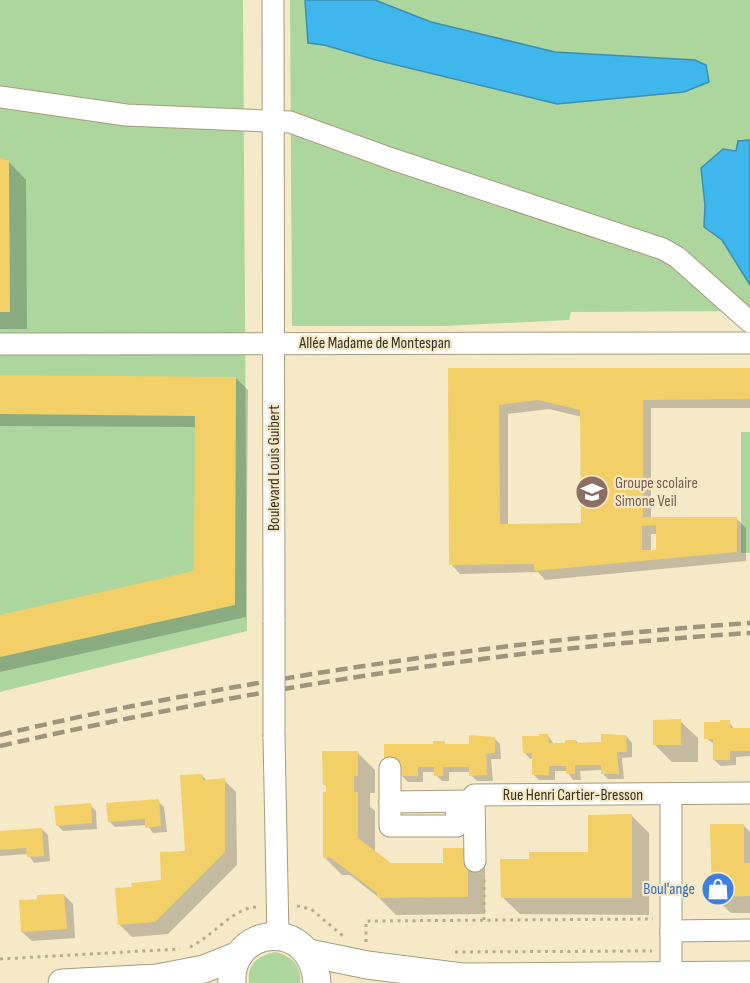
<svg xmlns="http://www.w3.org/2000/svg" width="750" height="983" font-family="'Sofia Sans Condensed',sans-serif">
	<rect width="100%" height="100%" fill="#f6e9c7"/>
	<!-- green -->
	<g fill="#add69f">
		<polygon points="0,0 243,0 247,631 0,692"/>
		<polygon points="290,0 750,0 750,311 571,312 569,320 444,326 292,326"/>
		<rect x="741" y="432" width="9" height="121"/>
		<path d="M 275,952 C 292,956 302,966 300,983 L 249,983 C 246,965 259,955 275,952 Z"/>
	</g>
	<!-- water -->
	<g fill="#40b7ec" stroke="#3d8eb0" stroke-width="1.5">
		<polygon points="305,0 375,0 431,22 555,52 695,60 706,65 709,82 684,92 557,104 376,60 324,45 308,43"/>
		<polygon points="750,140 750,285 722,240 704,227 705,205 701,168 723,149 736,151 738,141"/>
	</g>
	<!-- shadow -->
	<g fill="#0003" fill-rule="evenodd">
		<polygon points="0,160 9,162 26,180 27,329 0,329"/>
		<path d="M 750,369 L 750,408 L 651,408 L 651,518 L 737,519 L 746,528 L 746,561 L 545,580 L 538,572 L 460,574 L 451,564 L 449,370 ZM 549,409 L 582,417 L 583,525 L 508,526 L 508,414 ZM 651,534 L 657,534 L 657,551 L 651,551 Z"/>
		<polygon points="0,376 236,378 248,390 246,617 0,672 0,616 195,572 196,427 0,426"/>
		<polygon points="680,721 698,738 698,762 672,762 655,745"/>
		<polygon points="729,722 735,730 750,730 750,756 736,757 736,765 721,766 714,760 714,744 706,738"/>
		<polygon points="548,736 554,744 566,744 576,741 579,744 602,744 626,736 632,743 632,757 622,758 624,779 608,779 602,773 602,770 580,771 581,780 573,780 567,771 555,771 555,780 539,780 533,774 534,758 530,759 524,752"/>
		<polygon points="494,738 500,744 501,759 491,759 493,781 477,781 471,775 471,772 449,772 449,781 442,781 436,775 436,772 423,772 423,782 408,782 402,776 435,746 444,743 447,746 470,745"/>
		<polygon points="357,752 375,770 375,793 370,793 370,807 375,811 375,853 390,865 445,864 467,849 485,867 485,914 396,915 378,897 350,875 342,875 324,857 327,787 324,784"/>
		<polygon points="202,775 207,781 224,780 236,792 237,865 168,934 132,937 119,924 133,889 163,882 187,852"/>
		<polygon points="158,801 164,807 167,832 153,833 147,825 115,827 109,821"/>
		<polygon points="90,805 96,811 97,829 63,831 57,825"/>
		<polygon points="632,816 649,833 649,915 520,914 502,897 530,861 590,853"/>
		<polygon points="744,826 750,832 750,913 731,913 713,896"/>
		<polygon points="42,829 48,835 50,861 34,863 28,854 0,856 0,833"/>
		<polygon points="64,895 73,904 75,938 32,941 22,932"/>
	</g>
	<!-- building -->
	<g fill="#f3cf68" fill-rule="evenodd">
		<polygon points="0,158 9,161 10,312 0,312"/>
		<path d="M 448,368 L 750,368 L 750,399 L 643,400 L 643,517 L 737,517 L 737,552 L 534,571 L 534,564 L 449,565 ZM 538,400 L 580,410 L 581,523 L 500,524 L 499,405 ZM 656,525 L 656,550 L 642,550 L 642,526 Z"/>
		<polygon points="0,375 236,377 235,605 0,657 0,615 194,571 195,416 0,414"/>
		<polygon points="681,719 681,745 653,745 653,720"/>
		<polygon points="720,720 730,720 730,728 750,728 750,751 730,751 730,760 713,760 713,739 704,739 704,722 720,722"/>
		<polygon points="539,734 548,734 549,743 565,743 565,740 576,740 576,743 601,742 601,734 626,735 627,752 617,752 619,774 601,774 601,765 575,765 575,774 566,774 566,766 549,766 549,775 532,775 532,753 523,753 522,736 539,736"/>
		<polygon points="469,735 495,737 495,753 486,754 487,775 469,776 469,767 443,767 443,776 434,776 434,767 418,767 418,776 400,776 384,763 384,744 433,744 433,741 445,741 445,744 469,744"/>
		<polygon points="322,751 358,751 358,776 354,776 354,792 358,792 358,838 391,863 443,863 443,848 468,848 468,897 377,898 377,893 331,858 323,858 323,792 326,792 326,785 323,785"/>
		<polygon points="202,774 203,780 225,778 225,852 155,922 118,925 115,888 132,887 131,883 161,880 160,852 185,851 180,775"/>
		<polygon points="159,799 161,826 145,828 145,819 108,822 106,803"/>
		<polygon points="91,803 92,823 56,826 54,806"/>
		<polygon points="632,814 632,898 501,898 500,859 529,859 529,852 588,852 588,815"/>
		<polygon points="710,824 744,824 744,863 750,863 750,896 712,897"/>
		<polygon points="42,828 44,856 27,857 26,848 0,850 0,831"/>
		<polygon points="64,894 67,929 21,932 19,900 37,899 37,895"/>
	</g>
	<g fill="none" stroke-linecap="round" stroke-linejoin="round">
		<defs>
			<g id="minor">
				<polyline points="273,0 274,622"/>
				<polyline points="0,97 126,115 290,122 392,159 663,249 677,257 750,322"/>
				<polyline points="0,344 750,343"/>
				<polyline points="274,737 278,936"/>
				<polyline points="390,768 390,826 457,826 456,802"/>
				<polyline points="671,794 671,983"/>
				<polyline points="390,802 471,801"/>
				<polyline points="475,861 474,795 750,793"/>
				<polyline points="671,931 750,930"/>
			</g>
			<g id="major">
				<polyline points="309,953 367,965 462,977 750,975"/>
				<polyline points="62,983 157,978 204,969 239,955"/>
				<path d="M 232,983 C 228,927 312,915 317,983"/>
			</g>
		</defs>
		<!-- minor casing -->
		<use href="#minor" stroke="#a79b7b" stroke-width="23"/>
		<!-- major casing -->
		<use href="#major" stroke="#a79b7b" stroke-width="29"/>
		<!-- path -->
		<g stroke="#b6ac91" stroke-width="3" stroke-dasharray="3 4.5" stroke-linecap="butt">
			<polyline points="297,906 311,909 343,936"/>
			<polyline points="484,920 484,877"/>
			<polyline points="366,942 366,921 653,919"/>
			<path d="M 190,947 C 212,937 234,907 257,907"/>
			<polyline points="455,952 652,951"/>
			<polyline points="0,959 180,949"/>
		</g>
		<!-- minor -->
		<use href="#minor" stroke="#fff" stroke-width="21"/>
		<!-- major -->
		<use href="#major" stroke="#fff" stroke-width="27"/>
		<!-- rail -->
		<g stroke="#9e947c" stroke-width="4.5" stroke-dasharray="12 6" stroke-linecap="butt">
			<path d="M 0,735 C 103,710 208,691 312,674 C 457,651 603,633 750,623"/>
			<path d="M 0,746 C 247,690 497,649 750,633"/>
		</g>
		<defs>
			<polyline id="minor-bridge" points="274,622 274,737"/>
		</defs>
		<!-- minor-bridge casing -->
		<use href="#minor-bridge" stroke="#a79b7b" stroke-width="23" stroke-linecap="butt"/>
		<!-- minor-bridge -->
		<use href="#minor-bridge" stroke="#fff" stroke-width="21"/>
	</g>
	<!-- icons -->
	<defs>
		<symbol id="school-disc" viewBox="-11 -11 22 22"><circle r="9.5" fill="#8d6e63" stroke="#f6e9c7"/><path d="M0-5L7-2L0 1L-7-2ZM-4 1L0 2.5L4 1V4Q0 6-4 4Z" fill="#fff"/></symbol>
		<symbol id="shop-disc" viewBox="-11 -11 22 22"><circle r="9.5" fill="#3f7fe0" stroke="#f6e9c7"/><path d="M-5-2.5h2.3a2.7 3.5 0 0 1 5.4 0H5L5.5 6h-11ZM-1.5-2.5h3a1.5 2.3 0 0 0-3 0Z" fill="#fff"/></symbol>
	</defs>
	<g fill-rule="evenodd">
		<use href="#school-disc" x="573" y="473" width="38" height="38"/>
		<use href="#shop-disc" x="699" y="870" width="38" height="38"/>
	</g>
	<g text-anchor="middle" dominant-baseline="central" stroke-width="4.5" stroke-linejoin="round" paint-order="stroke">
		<!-- street labels -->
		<g font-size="16" fill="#353023" stroke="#f6e9c7">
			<text x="375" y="343">Allée Madame de Montespan</text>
			<text transform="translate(274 468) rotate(-90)">Boulevard Louis Guibert</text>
			<text x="573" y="795">Rue Henri Cartier-Bresson</text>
		</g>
		<!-- education labels -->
		<g font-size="16" fill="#785e54" stroke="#f6e9c7" text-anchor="start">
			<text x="615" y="483">Groupe scolaire<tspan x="615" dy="18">Simone Veil</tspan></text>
		</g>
		<!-- shop labels -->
		<g font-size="16" fill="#366cbe" stroke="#f6e9c7" text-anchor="end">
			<text x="695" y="889">Boul'ange</text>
		</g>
	</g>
</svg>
